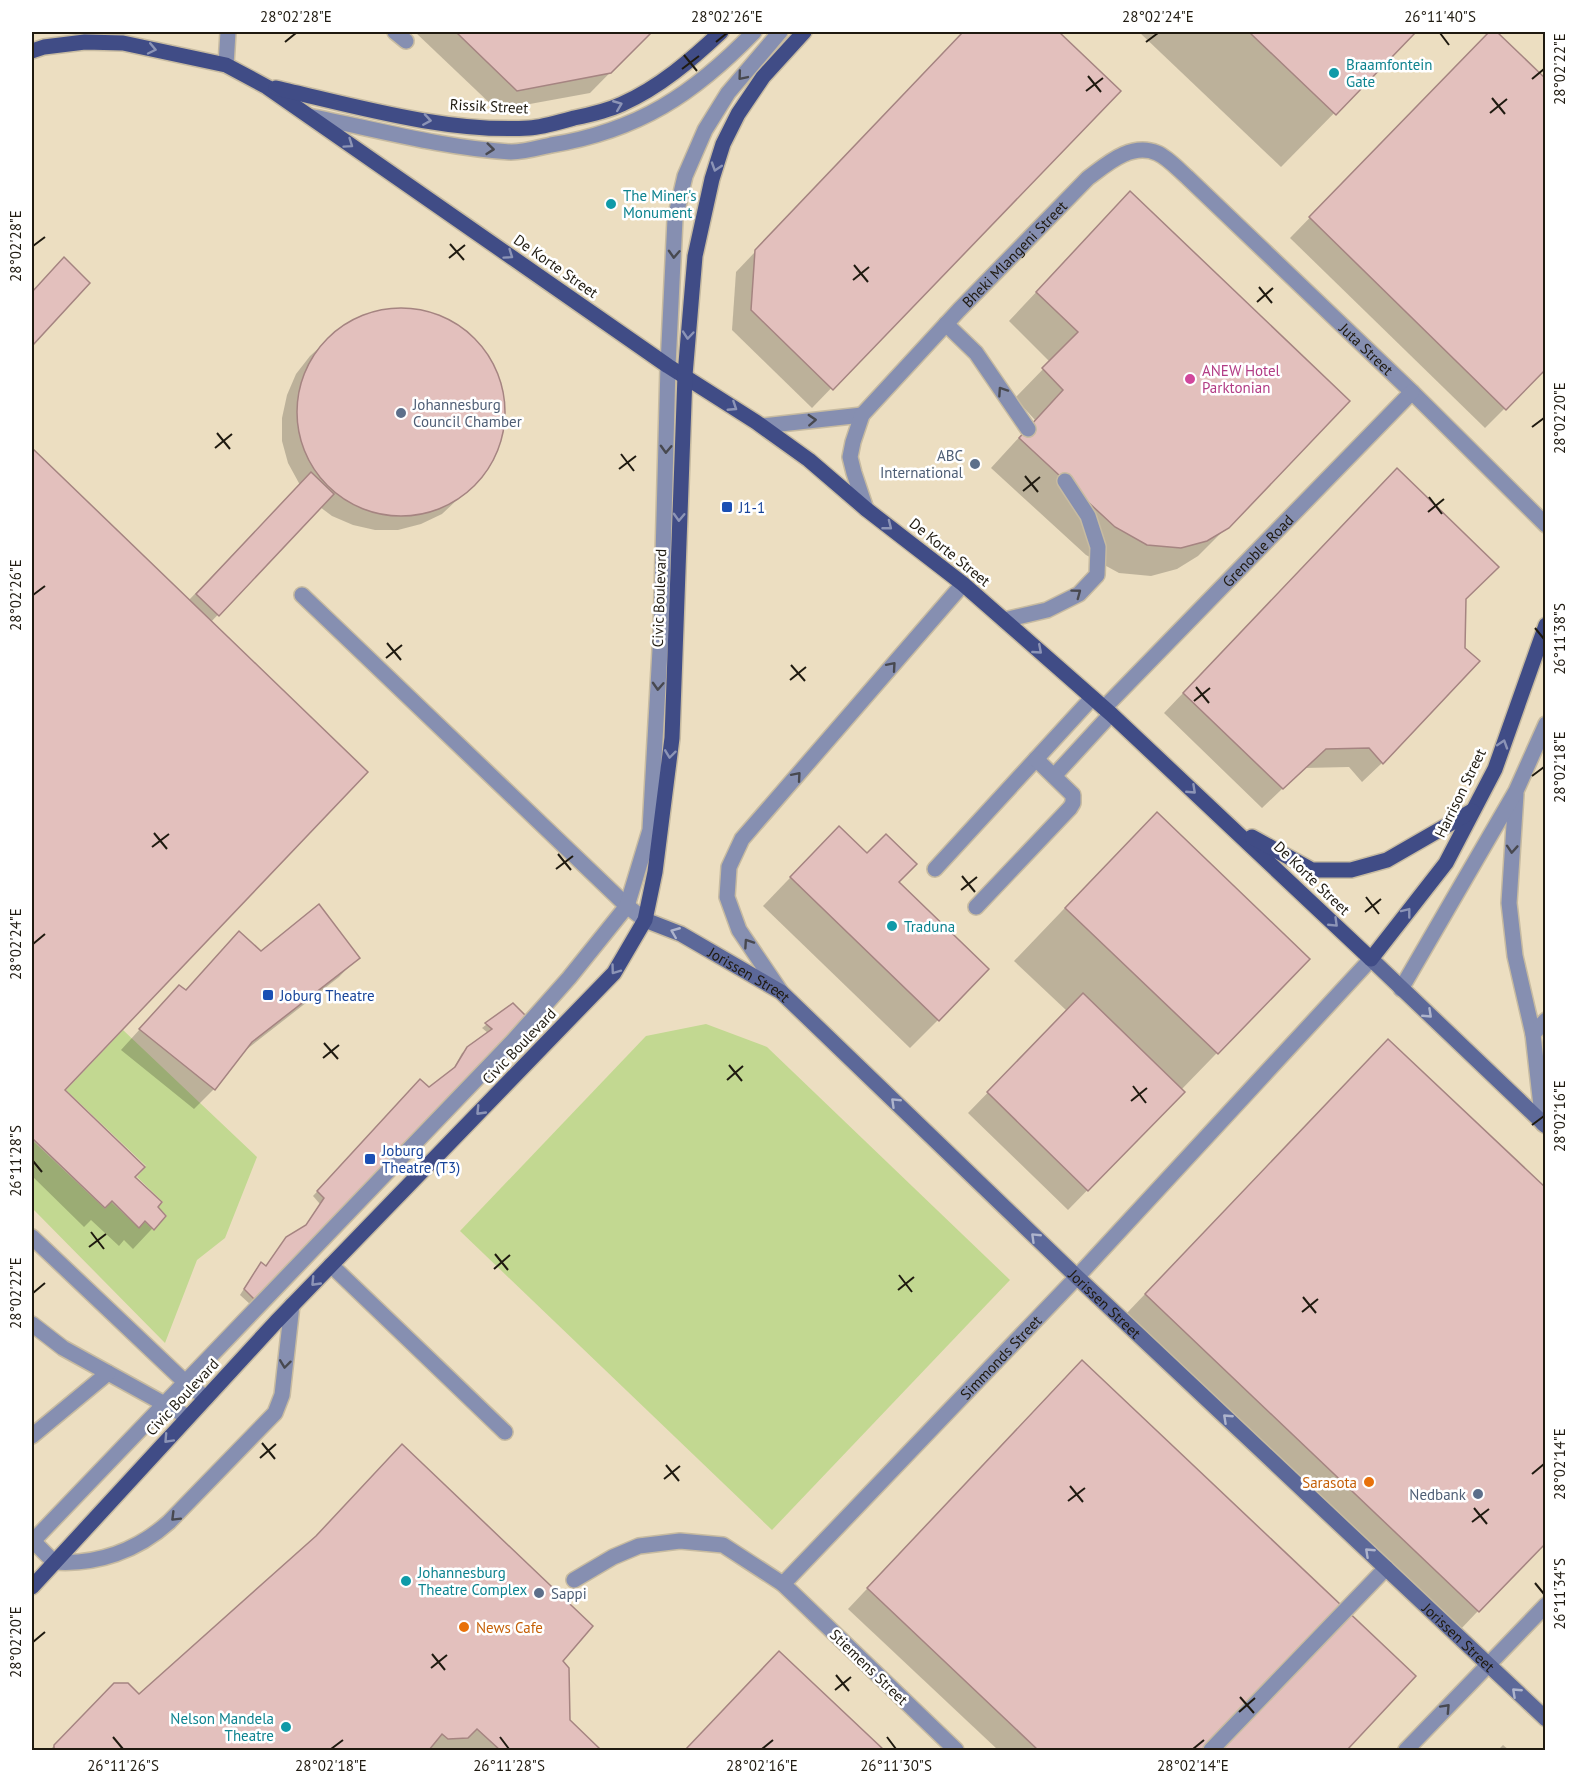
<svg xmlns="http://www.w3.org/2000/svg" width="1577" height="1782" font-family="'PT Sans',sans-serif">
	<rect width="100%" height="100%" fill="#ecdec1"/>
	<!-- green -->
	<g fill="#c2d891">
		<polygon points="706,1024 767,1047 1010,1280 772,1530 460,1231 646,1036"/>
		<polygon points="123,1030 257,1157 225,1238 197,1260 165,1343 32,1208 32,1140 105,1209 111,1202 139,1228 145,1222 153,1230 167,1216 158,1207 163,1202 137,1177 146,1166 66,1090"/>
	</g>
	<!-- shadow -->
	<g fill="#0003">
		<polygon points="415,32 650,32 590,93 497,110"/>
		<polygon points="964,32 1057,32 1118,92 812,408 732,330 736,272"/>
		<polygon points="1139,32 1414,32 1281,167"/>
		<polygon points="1491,32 1494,32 1546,81 1546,367 1485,428 1290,238"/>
		<polygon points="1102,222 1228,526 1198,556 1177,569 1151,576 1119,573 1086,555 991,468 1035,420 1015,398 1050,362 1009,321"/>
		<polygon points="44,279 88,283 32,343 32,292"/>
		<polygon points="409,309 433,314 453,323 472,338 487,355 497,376 502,398 503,421 499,444 489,465 475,483 442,514 421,524 398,530 375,530 353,525 332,516 320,507 210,623 63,1090 164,1216 133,1249 124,1240 119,1246 91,1220 84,1227 32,1176 32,450 188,601 300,485 288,463 282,441 282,418 287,395 296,374 310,356 344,325 364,315 387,310"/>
		<polygon points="1377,489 1464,599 1382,763 1362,782 1349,767 1304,768 1262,808 1164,713"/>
		<polygon points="811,856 896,882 938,1020 910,1048 763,906"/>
		<polygon points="1105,866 1308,959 1181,1090 1183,1092 1068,1210 968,1113 1067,1011 1014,961"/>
		<polygon points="239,933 261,953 358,957 339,977 242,1053 214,1089 194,1109 121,1050 160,1007 185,991"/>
		<polygon points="512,1005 402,1147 251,1305 240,1295 257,1268 261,1264 265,1267 304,1228 320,1204 313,1196 416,1085 429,1089 452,1071 462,1053 488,1033 482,1028"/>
		<polygon points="1368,1060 1478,1611 1459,1631 1126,1314"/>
		<polygon points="1062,1382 1414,1676 1345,1750 998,1750 848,1609"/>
		<polygon points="779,1653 882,1750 686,1750"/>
		<polygon points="561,1661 568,1720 599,1750 459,1750 456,1748 454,1750 50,1750 114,1685 139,1696"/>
		<polygon points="1503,1745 1509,1750 1498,1750"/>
	</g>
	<!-- building -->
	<g fill="#e3c0bd" stroke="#a58481" stroke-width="1.5">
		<polygon points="456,32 652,32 611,73 517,91"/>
		<polygon points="963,32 1059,32 1121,91 833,390 751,310 755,250"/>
		<polygon points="1249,32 1416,32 1336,115"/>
		<polygon points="1489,32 1497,32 1546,79 1546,369 1506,410 1309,217"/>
		<polygon points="1130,191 1350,401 1229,528 1207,541 1181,548 1147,545 1115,527 1019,438 1063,390 1042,368 1078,332 1036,292"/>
		<polygon points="64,257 90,283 32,346 32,292"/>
		<circle cx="401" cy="412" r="104"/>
		<polygon points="32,448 368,772 65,1090 145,1167 135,1177 162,1202 158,1207 166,1216 154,1230 145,1221 139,1228 112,1201 105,1208 33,1139 32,1140"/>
		<polygon points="1397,468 1499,567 1466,599 1465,648 1480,661 1383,764 1369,748 1326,749 1283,789 1183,693"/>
		<polygon points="311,472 334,494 219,616 196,594"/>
		<polygon points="1157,812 1310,959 1218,1054 1065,908"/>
		<polygon points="839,826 867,853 886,834 917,864 899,882 989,969 939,1021 790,877"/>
		<polygon points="319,904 360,958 252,1042 215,1090 139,1029 179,985 186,990 239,931 261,951"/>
		<polygon points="1083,993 1185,1092 1088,1191 987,1092"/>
		<polygon points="513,1003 527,1017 256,1301 244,1289 261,1262 266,1266 286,1237 306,1225 324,1198 317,1191 420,1079 429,1087 455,1067 467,1047 492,1029 485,1023"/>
		<polygon points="1388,1039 1546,1188 1546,1543 1479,1612 1145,1294"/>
		<polygon points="1082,1360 1416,1676 1347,1750 1038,1750 867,1588"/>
		<polygon points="402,1444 593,1626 563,1661 569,1668 570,1720 601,1750 500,1750 477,1729 468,1738 448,1739 442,1734 429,1750 54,1750 54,1745 114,1683 128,1683 139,1694 316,1536"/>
		<polygon points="779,1651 884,1750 685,1750"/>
	</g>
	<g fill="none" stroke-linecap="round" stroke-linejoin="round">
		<defs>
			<g id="service">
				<polyline points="395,32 406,41"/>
				<path d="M 309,116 C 375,129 443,148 511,152 C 524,152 538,148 551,145 C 638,131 694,94 754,32"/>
				<polyline points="946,324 976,353 1028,429"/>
				<polyline points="302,595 627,906 645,920"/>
				<polyline points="1004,620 1047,610 1079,594 1097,575 1098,547 1088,516 1065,481"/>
				<polyline points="1054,776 1111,714"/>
				<polyline points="1516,794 1509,903 1515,956 1533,1034"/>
				<polyline points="935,869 1092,698"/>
				<polyline points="976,907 1070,808 1073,803 1073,795 1036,759"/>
				<polyline points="1401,989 1516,791 1546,724"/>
				<polyline points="32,1237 185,1382 206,1398"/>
				<polyline points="32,1324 63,1348 188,1417"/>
				<polyline points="32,1436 108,1373"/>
				<path d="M 32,1540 L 54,1562 C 97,1565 137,1551 169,1522 L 275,1413 L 282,1395 L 292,1305"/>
				<polyline points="32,1542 513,1041 569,978 627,906 650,830 661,632 668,366 675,219 685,176 705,130 728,93 780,32"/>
				<polyline points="574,1580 613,1557 639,1546 680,1541 723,1545 783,1584"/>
				<polyline points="1211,1750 1386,1568"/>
			</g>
			<g id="minor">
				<polyline points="226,65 228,32"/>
				<polyline points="762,426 862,415"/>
				<path id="s1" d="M 866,509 L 854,473 L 850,457 L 853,442 L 862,415 L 959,310 L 1088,178 C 1107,164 1131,142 1157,153 C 1167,157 1178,169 1187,177 L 1412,392 L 1546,525"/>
				<path id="s2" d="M 1104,708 L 1412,392"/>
				<polyline points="781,992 739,930 727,897 729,867 742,839 963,584"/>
				<polyline points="1543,1124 1533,1034 1546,1020"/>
				<polyline points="331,1265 505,1432"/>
				<path id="s3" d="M 956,1750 L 783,1584 L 1077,1277 L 1371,959"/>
				<polyline points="1406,1750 1546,1605"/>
			</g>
			<g id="secondary">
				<path id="s4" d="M 645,920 L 681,934 L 781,992 L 1077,1277 L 1546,1719"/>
				<polyline points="1371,959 1546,1126"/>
			</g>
			<g id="primary">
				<polyline points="32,51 44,47 85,42 123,43 226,65 267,87 668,366 756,422 809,460 866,509 963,584 1111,714 1371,959 1446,863 1495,769 1546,625"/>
				<path d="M 276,88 C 355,106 447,133 529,128 C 543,127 559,122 574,118 C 589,115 607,111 622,104 C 660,87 691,60 721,32"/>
				<polyline points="1252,837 1312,870 1351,870 1387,860 1472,811"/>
				<polyline points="32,1587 276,1322 614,973 645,920 655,872 672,738 685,375 695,256 712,179 723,144 738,114 763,77 804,32"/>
			</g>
		</defs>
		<!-- service casing -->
		<use href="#service" stroke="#c7bba1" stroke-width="18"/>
		<!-- minor casing -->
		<use href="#minor" stroke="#c7bba1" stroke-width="18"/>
		<!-- secondary casing -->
		<use href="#secondary" stroke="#c7bba1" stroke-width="18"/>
		<!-- primary casing -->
		<use href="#primary" stroke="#c7bba1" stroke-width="18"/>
		<!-- service -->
		<use href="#service" stroke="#868fb1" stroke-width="15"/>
		<!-- minor -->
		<use href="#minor" stroke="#868fb1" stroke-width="15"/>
		<!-- secondary -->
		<use href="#secondary" stroke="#5c6899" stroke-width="15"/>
		<!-- primary -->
		<use href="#primary" stroke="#404c86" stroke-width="15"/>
	</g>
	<!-- one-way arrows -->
	<defs><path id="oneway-chevron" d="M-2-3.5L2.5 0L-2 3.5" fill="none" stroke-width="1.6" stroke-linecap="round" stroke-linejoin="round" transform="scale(1.5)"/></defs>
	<g stroke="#8c94b6">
		<use href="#oneway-chevron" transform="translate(152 49) rotate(12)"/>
		<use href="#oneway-chevron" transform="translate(618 105) rotate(-22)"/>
		<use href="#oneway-chevron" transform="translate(427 120) rotate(9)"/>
		<use href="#oneway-chevron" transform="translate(349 144) rotate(35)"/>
		<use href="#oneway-chevron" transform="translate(716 167) rotate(108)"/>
		<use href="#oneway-chevron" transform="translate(509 255) rotate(35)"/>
		<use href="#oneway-chevron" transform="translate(688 335) rotate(95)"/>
		<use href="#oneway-chevron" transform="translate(733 407) rotate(33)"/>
		<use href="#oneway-chevron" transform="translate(679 517) rotate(92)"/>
		<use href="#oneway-chevron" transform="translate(888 526) rotate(38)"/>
		<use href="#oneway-chevron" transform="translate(1038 650) rotate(41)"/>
		<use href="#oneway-chevron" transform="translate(1503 744) rotate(-72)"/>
		<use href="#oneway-chevron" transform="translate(670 754) rotate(97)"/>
		<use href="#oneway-chevron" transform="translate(1192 790) rotate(43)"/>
		<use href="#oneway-chevron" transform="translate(1407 912) rotate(-52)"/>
		<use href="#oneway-chevron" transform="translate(1334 923) rotate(44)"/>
		<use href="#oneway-chevron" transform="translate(615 970) rotate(126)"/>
		<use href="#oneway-chevron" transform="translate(480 1111) rotate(134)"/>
		<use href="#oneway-chevron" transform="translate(315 1282) rotate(134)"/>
		<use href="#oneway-chevron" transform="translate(168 1439) rotate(133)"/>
	</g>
	<g stroke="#484950">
		<use href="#oneway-chevron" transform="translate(742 76) rotate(130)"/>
		<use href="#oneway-chevron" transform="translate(490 149) rotate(6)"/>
		<use href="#oneway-chevron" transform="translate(674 254) rotate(93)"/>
		<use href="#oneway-chevron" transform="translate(1002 391) rotate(-124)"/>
		<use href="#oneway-chevron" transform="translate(812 420) rotate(-3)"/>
		<use href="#oneway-chevron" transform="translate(666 449) rotate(92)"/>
		<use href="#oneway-chevron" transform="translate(1077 593) rotate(-37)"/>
		<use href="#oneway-chevron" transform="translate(892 666) rotate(-49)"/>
		<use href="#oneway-chevron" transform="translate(658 686) rotate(93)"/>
		<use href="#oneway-chevron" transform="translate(797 776) rotate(-49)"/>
		<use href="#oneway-chevron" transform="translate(1512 849) rotate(94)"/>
		<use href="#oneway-chevron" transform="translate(748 943) rotate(-124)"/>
		<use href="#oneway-chevron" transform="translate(285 1364) rotate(97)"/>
		<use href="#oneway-chevron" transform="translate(175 1517) rotate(135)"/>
		<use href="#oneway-chevron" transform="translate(1446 1708) rotate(-47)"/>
	</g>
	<g stroke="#aeb4cc">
		<use href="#oneway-chevron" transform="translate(675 932) rotate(-158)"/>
		<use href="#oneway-chevron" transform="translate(1428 1014) rotate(43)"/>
		<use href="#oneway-chevron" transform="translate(895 1102) rotate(-136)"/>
		<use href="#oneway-chevron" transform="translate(1035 1237) rotate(-136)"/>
		<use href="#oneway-chevron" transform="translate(1227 1418) rotate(-137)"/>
		<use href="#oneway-chevron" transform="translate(1369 1552) rotate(-137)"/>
		<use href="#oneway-chevron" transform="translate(1516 1692) rotate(-137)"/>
	</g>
	<!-- ticks -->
	<path fill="none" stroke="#1f1a10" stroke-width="2" d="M 1440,33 L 1449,45M 285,42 L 296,33M 716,42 L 727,33M 1146,42 L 1158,33M 684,55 L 697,71M 682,69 L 699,56M 1088,76 L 1101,92M 1532,79 L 1544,69M 1086,91 L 1103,78M 1492,98 L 1505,114M 1490,113 L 1507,99M 450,244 L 464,260M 33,246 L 45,237M 449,258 L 465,245M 854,265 L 868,282M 853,280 L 869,267M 1259,287 L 1272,303M 1257,302 L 1273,288M 1532,427 L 1544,418M 217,433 L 230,449M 215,448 L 232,434M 621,454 L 634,471M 619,469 L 636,456M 1025,476 L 1038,492M 1023,491 L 1040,477M 1429,497 L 1442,514M 1428,512 L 1444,499M 33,595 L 45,586M 1535,628 L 1544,639M 387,643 L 401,660M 386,658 L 402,645M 791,665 L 805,681M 790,680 L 806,667M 1196,687 L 1209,703M 1194,701 L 1210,688M 1532,776 L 1544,767M 154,833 L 167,849M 152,847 L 169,834M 558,854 L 571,870M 556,869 L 573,856M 962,876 L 975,892M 961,890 L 977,877M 1366,897 L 1379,914M 1365,912 L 1381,899M 33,944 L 45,934M 324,1043 L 338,1059M 323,1058 L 339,1045M 729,1065 L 742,1081M 727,1080 L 743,1066M 1133,1086 L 1146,1103M 1131,1101 L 1147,1088M 1532,1125 L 1544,1116M 33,1161 L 42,1172M 91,1232 L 104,1249M 89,1247 L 106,1234M 495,1254 L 508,1270M 494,1269 L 510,1255M 899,1275 L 912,1292M 898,1290 L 914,1277M 33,1293 L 45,1283M 1303,1297 L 1316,1313M 1302,1312 L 1318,1299M 262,1443 L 275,1459M 260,1458 L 276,1444M 666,1465 L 679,1481M 1532,1474 L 1544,1464M 664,1479 L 680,1466M 1070,1486 L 1083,1502M 1068,1501 L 1085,1488M 1474,1508 L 1487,1524M 1472,1522 L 1489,1509M 1535,1583 L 1544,1594M 33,1642 L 45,1632M 432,1654 L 445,1670M 431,1668 L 447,1655M 836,1675 L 849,1691M 835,1690 L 851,1677M 1240,1697 L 1254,1713M 1239,1712 L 1255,1698M 113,1737 L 123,1749M 500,1737 L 509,1749M 887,1737 L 896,1749M 331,1749 L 343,1740M 762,1749 L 773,1740M 1193,1749 L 1204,1740"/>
	<!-- markers -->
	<g fill="#0f9aa8" stroke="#fff" stroke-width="2">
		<circle cx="1334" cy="73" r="6"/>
		<circle cx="611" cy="204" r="6"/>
		<circle cx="892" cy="926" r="6"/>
		<circle cx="406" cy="1581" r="6"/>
		<circle cx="286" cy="1727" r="6"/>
	</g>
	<circle fill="#d1479c" stroke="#fff" stroke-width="2" cx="1190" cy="379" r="6"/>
	<g fill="#5c6f8a" stroke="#fff" stroke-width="2">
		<circle cx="401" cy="413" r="6"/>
		<circle cx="975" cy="464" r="6"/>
		<circle cx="1478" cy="1494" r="6"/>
		<circle cx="539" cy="1593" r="6"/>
	</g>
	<g fill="#1a4fb4" stroke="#fff" stroke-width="2">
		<rect x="721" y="501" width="12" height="12" rx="3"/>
		<rect x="262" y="989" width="12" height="12" rx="3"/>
		<rect x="364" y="1153" width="12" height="12" rx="3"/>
	</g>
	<g fill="#e8710a" stroke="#fff" stroke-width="2">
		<circle cx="1369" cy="1482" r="6"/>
		<circle cx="464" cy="1627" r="6"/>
	</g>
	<g text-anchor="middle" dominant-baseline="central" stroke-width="5" stroke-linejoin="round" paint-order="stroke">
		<!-- culture labels -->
		<g font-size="15" fill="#0d838f" stroke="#fff" text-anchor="start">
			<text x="1346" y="64">Braamfontein<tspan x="1346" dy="17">Gate</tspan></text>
			<text x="623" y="195">The Miner's<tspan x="623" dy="17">Monument</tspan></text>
			<text x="904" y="926">Traduna</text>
			<text x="418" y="1572">Johannesburg<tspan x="418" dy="17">Theatre Complex</tspan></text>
			<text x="274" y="1718" text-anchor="end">Nelson Mandela<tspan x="274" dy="17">Theatre</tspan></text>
		</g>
		<!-- street labels -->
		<g font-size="15" fill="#1f1a10" stroke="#fff">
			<text transform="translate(489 106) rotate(3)">Rissik Street</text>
			<text stroke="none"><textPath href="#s1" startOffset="320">Bheki Mlangeni Street</textPath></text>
			<text transform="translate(556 266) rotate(35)">De Korte Street</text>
			<text stroke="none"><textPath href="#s1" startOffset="790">Juta Street</textPath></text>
			<text stroke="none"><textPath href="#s2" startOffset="220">Grenoble Road</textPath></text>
			<text transform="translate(950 552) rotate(39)">De Korte Street</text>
			<text transform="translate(659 598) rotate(-88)">Civic Boulevard</text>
			<text transform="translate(1460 793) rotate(-64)">Harrison Street</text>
			<text transform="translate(1312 878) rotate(44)">De Korte Street</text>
			<text stroke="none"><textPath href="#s4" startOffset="118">Jorissen Street</textPath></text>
			<text transform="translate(519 1046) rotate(-46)">Civic Boulevard</text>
			<text stroke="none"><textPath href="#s4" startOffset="604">Jorissen Street</textPath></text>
			<text stroke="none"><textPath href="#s3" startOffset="554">Simmonds Street</textPath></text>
			<text transform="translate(182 1397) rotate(-47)">Civic Boulevard</text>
			<text stroke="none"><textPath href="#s4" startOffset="1090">Jorissen Street</textPath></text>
			<text transform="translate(869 1667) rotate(44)">Stiemens Street</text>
		</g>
		<!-- hotel labels -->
		<g font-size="15" fill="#b23c85" stroke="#fff" text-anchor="start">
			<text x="1202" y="370">ANEW Hotel<tspan x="1202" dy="17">Parktonian</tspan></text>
		</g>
		<!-- service labels -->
		<g font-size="15" fill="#4e5e75" stroke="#fff" text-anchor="start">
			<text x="413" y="404">Johannesburg<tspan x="413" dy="17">Council Chamber</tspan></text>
			<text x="963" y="455" text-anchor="end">ABC<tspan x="963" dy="17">International</tspan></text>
			<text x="1466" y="1494" text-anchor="end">Nedbank</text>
			<text x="551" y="1593">Sappi</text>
		</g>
		<!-- transit labels -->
		<g font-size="15" fill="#164399" stroke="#fff" text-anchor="start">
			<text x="739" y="507">J1-1</text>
			<text x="280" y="995">Joburg Theatre</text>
			<text x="382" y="1150">Joburg<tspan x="382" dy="17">Theatre (T3)</tspan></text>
		</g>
		<!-- food labels -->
		<g font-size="15" fill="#c56008" stroke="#fff" text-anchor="end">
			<text x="1357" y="1482">Sarasota</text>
			<text x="476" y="1627" text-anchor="start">News Cafe</text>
		</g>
	</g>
	<!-- border -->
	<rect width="1577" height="1782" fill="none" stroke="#ffffff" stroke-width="66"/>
	<rect x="33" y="33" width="1511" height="1716" fill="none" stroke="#1f1a10" stroke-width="2"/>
	<g font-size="15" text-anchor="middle" fill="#1f1a10">
		<text x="296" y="22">28°02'28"E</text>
		<text x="727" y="22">28°02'26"E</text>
		<text x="1158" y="22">28°02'24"E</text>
		<text x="1440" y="22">26°11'40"S</text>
		<text transform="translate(1560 69) rotate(-90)" y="5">28°02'22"E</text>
		<text transform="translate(16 246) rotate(-90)" y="5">28°02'28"E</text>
		<text transform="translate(1560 418) rotate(-90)" y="5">28°02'20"E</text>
		<text transform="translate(16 595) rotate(-90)" y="5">28°02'26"E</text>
		<text transform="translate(1560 639) rotate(-90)" y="5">26°11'38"S</text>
		<text transform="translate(1560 767) rotate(-90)" y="5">28°02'18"E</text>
		<text transform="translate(16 944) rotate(-90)" y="5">28°02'24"E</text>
		<text transform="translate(1560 1116) rotate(-90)" y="5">28°02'16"E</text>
		<text transform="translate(16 1161) rotate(-90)" y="5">26°11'28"S</text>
		<text transform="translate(16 1293) rotate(-90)" y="5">28°02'22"E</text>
		<text transform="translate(1560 1464) rotate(-90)" y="5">28°02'14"E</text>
		<text transform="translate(1560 1594) rotate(-90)" y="5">26°11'34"S</text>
		<text transform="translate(16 1642) rotate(-90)" y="5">28°02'20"E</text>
		<text x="123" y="1771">26°11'26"S</text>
		<text x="331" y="1771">28°02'18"E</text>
		<text x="509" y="1771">26°11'28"S</text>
		<text x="762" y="1771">28°02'16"E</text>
		<text x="896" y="1771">26°11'30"S</text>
		<text x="1193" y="1771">28°02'14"E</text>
	</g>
</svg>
